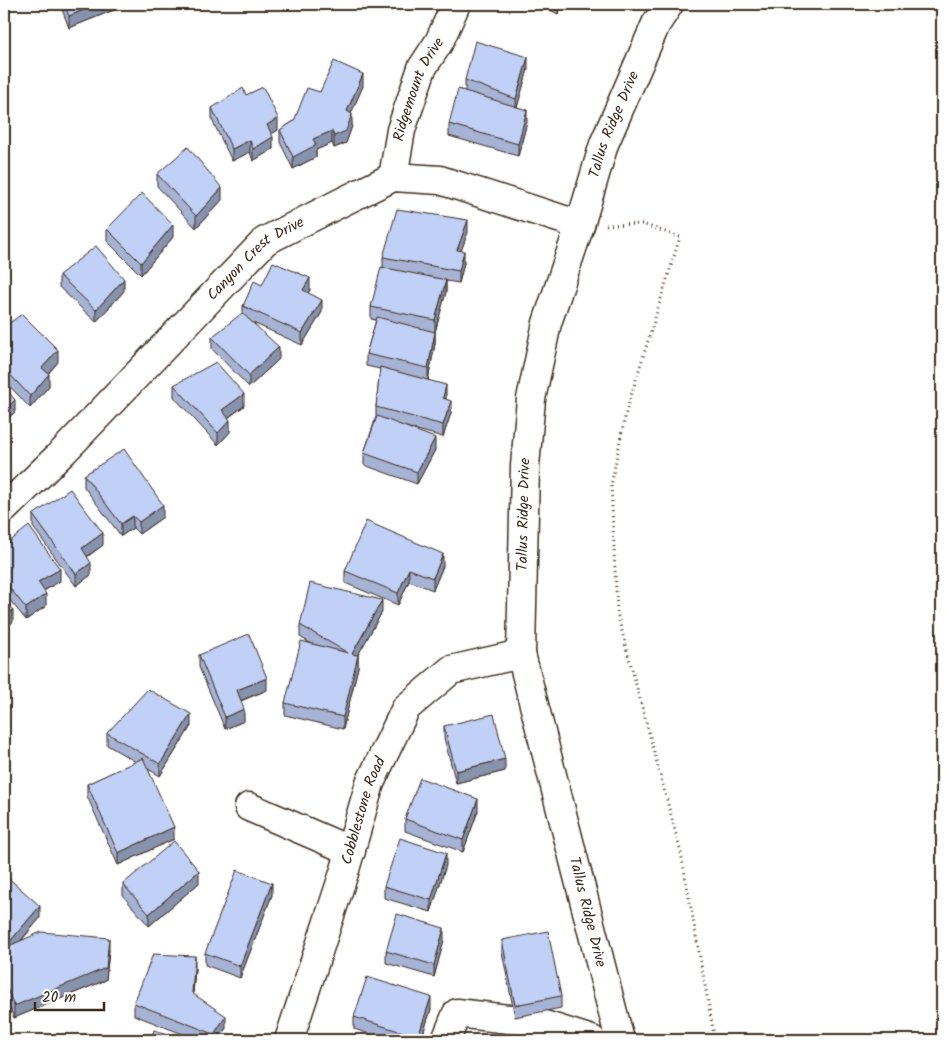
<svg xmlns="http://www.w3.org/2000/svg" width="946" height="1044" font-family="Kalam,sans-serif">
	<rect width="100%" height="100%" fill="#fff"/>
	<filter id="ink" filterUnits="userSpaceOnUse"><feTurbulence type="fractalNoise" baseFrequency=".02" numOctaves="2"/><feDisplacementMap in="SourceGraphic" scale="10" xChannelSelector="R" yChannelSelector="G"/><feConvolveMatrix kernelMatrix="1 2 1 2 8 2 1 2 1" color-interpolation-filters="sRGB"/></filter>
	<g filter="url(#ink)">
		<g fill="none" stroke-linecap="round" stroke-linejoin="round">
			<defs>
				<g id="minor">
					<path id="s1" d="M 393,177 L 401,130 L 422,68 L 439,42 L 456,4"/>
					<path id="s2" d="M 4,509 L 63,452 L 265,241 L 344,201 L 393,177 L 440,180 L 580,225"/>
					<polyline points="249,807 351,851"/>
					<path id="s3" d="M 289,1040 L 344,873 L 370,783 L 406,708 L 451,670 L 521,654"/>
					<polyline points="446,1040 457,1013 535,1022 592,1040"/>
					<path id="s4" d="M 620,1040 L 521,654 L 525,466 L 531,399 L 547,323 L 580,225 L 604,144 L 656,24 L 669,4"/>
				</g>
			</defs>
			<!-- minor casing -->
			<use href="#minor" stroke="#3b2a1e" stroke-width="31"/>
			<!-- path -->
			<polyline stroke="#3b2a1e" stroke-width="3" stroke-dasharray="1 4" stroke-linecap="butt" points="606,225 642,224 680,237 626,412 611,485 617,613 681,853 715,1040"/>
			<!-- minor -->
			<use href="#minor" stroke="#fff" stroke-width="28"/>
		</g>
		<!-- wall -->
		<g fill="#a6b3d4" stroke="#3b2a1e">
			<polygon points="60,4 119,4 119,8 69,28"/>
			<polygon points="538,4 561,4 558,14"/>
			<polygon points="528,69 517,107 527,122 518,156 449,136 449,124 465,91 465,80"/>
			<polygon points="363,86 351,113 352,126 346,143 334,148 332,143 316,150 316,157 293,169 280,142 280,130 294,121 320,92"/>
			<polygon points="212,108 278,130 271,134 273,149 253,161 250,152 232,161 212,120"/>
			<polygon points="157,174 222,200 196,228 157,186"/>
			<polygon points="107,229 173,237 141,275 107,241"/>
			<polygon points="468,232 461,250 464,263 459,283 446,281 446,292 435,332 435,344 428,380 446,397 446,399 451,413 443,437 406,427 435,450 417,484 364,465 364,453 376,417 376,407 380,369 366,366 366,354 376,320 371,319 371,307 383,267 383,257"/>
			<polygon points="59,275 124,291 96,322 59,287"/>
			<polygon points="262,285 310,290 308,293 322,312 302,345 251,322 279,359 249,387 212,349 212,337 243,314 243,306"/>
			<polygon points="4,327 58,362 48,374 49,386 30,408 4,380"/>
			<polygon points="174,385 244,406 228,418 230,432 218,445 174,397"/>
			<polygon points="84,475 163,517 139,534 133,528 121,536 84,487"/>
			<polygon points="33,515 103,545 87,557 91,575 76,586 33,527"/>
			<polygon points="4,546 60,581 44,591 46,606 26,620 4,593"/>
			<polygon points="443,566 433,590 409,581 398,605 345,583 345,571"/>
			<polygon points="382,612 358,655 358,667 343,729 285,715 285,703 312,644 300,637 300,625"/>
			<polygon points="199,655 267,690 241,701 244,721 225,729 199,667"/>
			<polygon points="191,726 160,776 148,769 174,839 118,865 87,796 87,784 136,762 107,745 107,733"/>
			<polygon points="444,726 505,771 456,783 444,738"/>
			<polygon points="478,811 463,852 405,831 405,819"/>
			<polygon points="446,865 431,912 384,898 384,886"/>
			<polygon points="4,874 40,918 21,941 109,950 106,980 14,1018 4,993"/>
			<polygon points="199,883 149,926 123,896 123,884"/>
			<polygon points="272,895 240,978 205,965 205,953"/>
			<polygon points="444,940 434,977 386,963 386,951"/>
			<polygon points="502,940 561,996 561,1008 515,1017 502,952"/>
			<polygon points="195,968 193,994 226,1028 218,1040 198,1040 134,1015 134,1003"/>
			<polygon points="431,1009 421,1040 389,1040 354,1029 354,1017"/>
		</g>
		<!-- shaded-wall -->
		<g fill="#8792ac" stroke="#3b2a1e">
			<polygon points="98,4 119,4 119,8 69,28 69,16"/>
			<polygon points="558,4 561,4 558,14"/>
			<polygon points="528,57 528,69 516,111 516,99"/>
			<polygon points="363,74 363,86 347,123 347,111"/>
			<polygon points="527,110 527,122 518,156 518,144"/>
			<polygon points="352,114 352,126 346,143 334,148 334,136"/>
			<polygon points="278,118 278,130 267,137 267,125"/>
			<polygon points="332,131 332,143 316,150 316,157 293,169 293,157 313,139"/>
			<polygon points="273,137 273,149 253,161 253,149"/>
			<polygon points="250,140 250,152 232,161 232,149"/>
			<polygon points="222,188 222,200 196,228 196,216"/>
			<polygon points="468,220 468,232 457,262 457,250"/>
			<polygon points="173,225 173,237 141,275 141,263"/>
			<polygon points="464,251 464,263 459,283 459,271"/>
			<polygon points="310,278 310,290 303,302 303,290"/>
			<polygon points="124,279 124,291 96,322 96,310"/>
			<polygon points="446,280 446,292 435,332 435,320"/>
			<polygon points="322,300 322,312 302,345 302,333"/>
			<polygon points="435,332 435,344 428,380 428,368"/>
			<polygon points="279,347 279,359 249,387 249,375"/>
			<polygon points="58,350 58,362 42,380 42,368"/>
			<polygon points="49,374 49,386 30,408 30,396"/>
			<polygon points="446,385 446,397 443,410 443,398"/>
			<polygon points="244,394 244,406 222,422 222,410"/>
			<polygon points="15,400 15,412 4,423 4,411"/>
			<polygon points="451,401 451,413 443,437 443,425"/>
			<polygon points="230,420 230,432 218,445 218,433"/>
			<polygon points="435,438 435,450 417,484 417,472"/>
			<polygon points="163,505 163,517 139,534 139,522"/>
			<polygon points="133,516 133,528 121,536 121,524"/>
			<polygon points="103,533 103,545 82,560 82,548"/>
			<polygon points="443,554 443,566 433,590 433,578"/>
			<polygon points="91,563 91,575 76,586 76,574"/>
			<polygon points="60,569 60,581 38,594 38,582"/>
			<polygon points="409,569 409,581 398,605 398,593"/>
			<polygon points="46,594 46,606 26,620 26,608"/>
			<polygon points="382,600 382,612 358,655 358,667 343,729 343,717 352,654"/>
			<polygon points="13,610 13,622 4,629 4,617"/>
			<polygon points="267,678 267,690 237,702 237,690"/>
			<polygon points="244,709 244,721 225,729 225,717"/>
			<polygon points="191,714 191,726 160,776 160,764"/>
			<polygon points="505,759 505,771 456,783 456,771"/>
			<polygon points="478,799 478,811 463,852 463,840"/>
			<polygon points="174,827 174,839 118,865 118,853"/>
			<polygon points="5,831 5,843 4,846 4,834"/>
			<polygon points="446,853 446,865 431,912 431,900"/>
			<polygon points="199,871 199,883 149,926 149,914"/>
			<polygon points="272,883 272,895 240,978 240,966"/>
			<polygon points="40,906 40,918 6,958 6,946"/>
			<polygon points="444,928 444,940 434,977 434,965"/>
			<polygon points="109,938 109,950 106,980 14,1018 14,1006"/>
			<polygon points="195,956 195,968 192,1005 192,993"/>
			<polygon points="431,997 431,1009 421,1040 418,1040 418,1037"/>
			<polygon points="226,1016 226,1028 218,1040 214,1040 214,1034"/>
		</g>
		<!-- building -->
		<g fill="#c1d0f6" stroke="#3b2a1e">
			<polygon points="64,4 98,4 69,16"/>
			<polygon points="475,41 528,57 516,99 465,80"/>
			<polygon points="334,61 363,74 347,111 352,114 346,131 334,136 332,131 313,139 316,145 293,157 280,130 294,121 307,88 320,92"/>
			<polygon points="263,87 278,118 267,125 273,137 253,149 250,140 232,149 212,108 243,88 246,95"/>
			<polygon points="458,89 527,110 518,144 449,124"/>
			<polygon points="188,147 222,188 196,216 157,174"/>
			<polygon points="142,193 173,225 141,263 107,229"/>
			<polygon points="397,209 468,220 457,250 464,251 459,271 383,257"/>
			<polygon points="96,246 124,279 96,310 59,275"/>
			<polygon points="273,262 310,278 303,290 322,300 302,333 243,306 254,281 262,285"/>
			<polygon points="381,267 446,280 435,320 371,307"/>
			<polygon points="242,313 279,347 249,375 212,337"/>
			<polygon points="22,314 58,350 42,368 49,374 30,396 4,368 4,327"/>
			<polygon points="377,317 435,332 428,368 366,354"/>
			<polygon points="216,362 244,394 222,410 230,420 218,433 174,385"/>
			<polygon points="380,367 446,385 443,398 451,401 443,425 376,407"/>
			<polygon points="4,386 15,400 4,411"/>
			<polygon points="377,416 435,438 417,472 364,453"/>
			<polygon points="124,449 163,505 139,522 133,516 121,524 84,475"/>
			<polygon points="70,489 103,533 82,548 91,563 76,574 33,515"/>
			<polygon points="366,521 443,554 433,578 409,569 398,593 345,571"/>
			<polygon points="29,526 60,569 38,582 46,594 26,608 4,581 4,546"/>
			<polygon points="310,583 382,600 352,654 358,655 343,717 285,703 301,641 348,653 300,625"/>
			<polygon points="4,598 13,610 4,617"/>
			<polygon points="249,634 267,678 237,690 244,709 225,717 199,655"/>
			<polygon points="148,689 191,714 160,764 107,733"/>
			<polygon points="494,714 505,759 456,771 444,726"/>
			<polygon points="143,758 174,827 118,853 87,784"/>
			<polygon points="420,778 478,799 463,840 405,819"/>
			<polygon points="400,838 446,853 431,900 384,886"/>
			<polygon points="174,841 199,871 149,914 123,884"/>
			<polygon points="237,870 272,883 240,966 205,953"/>
			<polygon points="4,874 40,906 6,946 4,944"/>
			<polygon points="397,914 444,928 434,965 386,951"/>
			<polygon points="548,931 561,996 515,1005 502,940"/>
			<polygon points="41,932 109,938 106,968 14,1006 4,981 4,948"/>
			<polygon points="153,954 195,956 192,993 226,1016 214,1034 134,1003"/>
			<polygon points="367,977 431,997 418,1037 354,1017"/>
			<polygon points="154,1030 190,1040 151,1040"/>
		</g>
	</g>
	<g text-anchor="middle" dominant-baseline="central" stroke-width="4" stroke-linejoin="round" paint-order="stroke">
		<!-- street labels -->
		<g font-size="15" fill="#3b2a1e" stroke="#fff">
			<text stroke="none"><textPath href="#s1" startOffset="92">Ridgemount Drive</textPath></text>
			<text stroke="none"><textPath href="#s4" startOffset="941">Tallus Ridge Drive</textPath></text>
			<text stroke="none"><textPath href="#s2" startOffset="356">Canyon Crest Drive</textPath></text>
			<text stroke="none"><textPath href="#s4" startOffset="538">Tallus Ridge Drive</textPath></text>
			<text stroke="none"><textPath href="#s3" startOffset="241">Cobblestone Road</textPath></text>
			<text transform="translate(587 912) rotate(76)">Tallus Ridge Drive</text>
		</g>
	</g>
	<!-- margin -->
	<rect width="946" height="1044" fill="none" stroke="#fff" stroke-width="20"/>
	<rect x="10" y="10" width="926" height="1024" fill="none" stroke="#3b2a1e" stroke-width="2" filter="url(#ink)"/>
	<!-- scale -->
	<path d="M35 1002v8h69v-8" fill="none" stroke="#3b2a1e" stroke-width="2.5"/>
	<text x="42" y="1002" font-size="15" fill="#3b2a1e" stroke="#ffffff" stroke-width="4" paint-order="stroke">20 m</text>
</svg>
